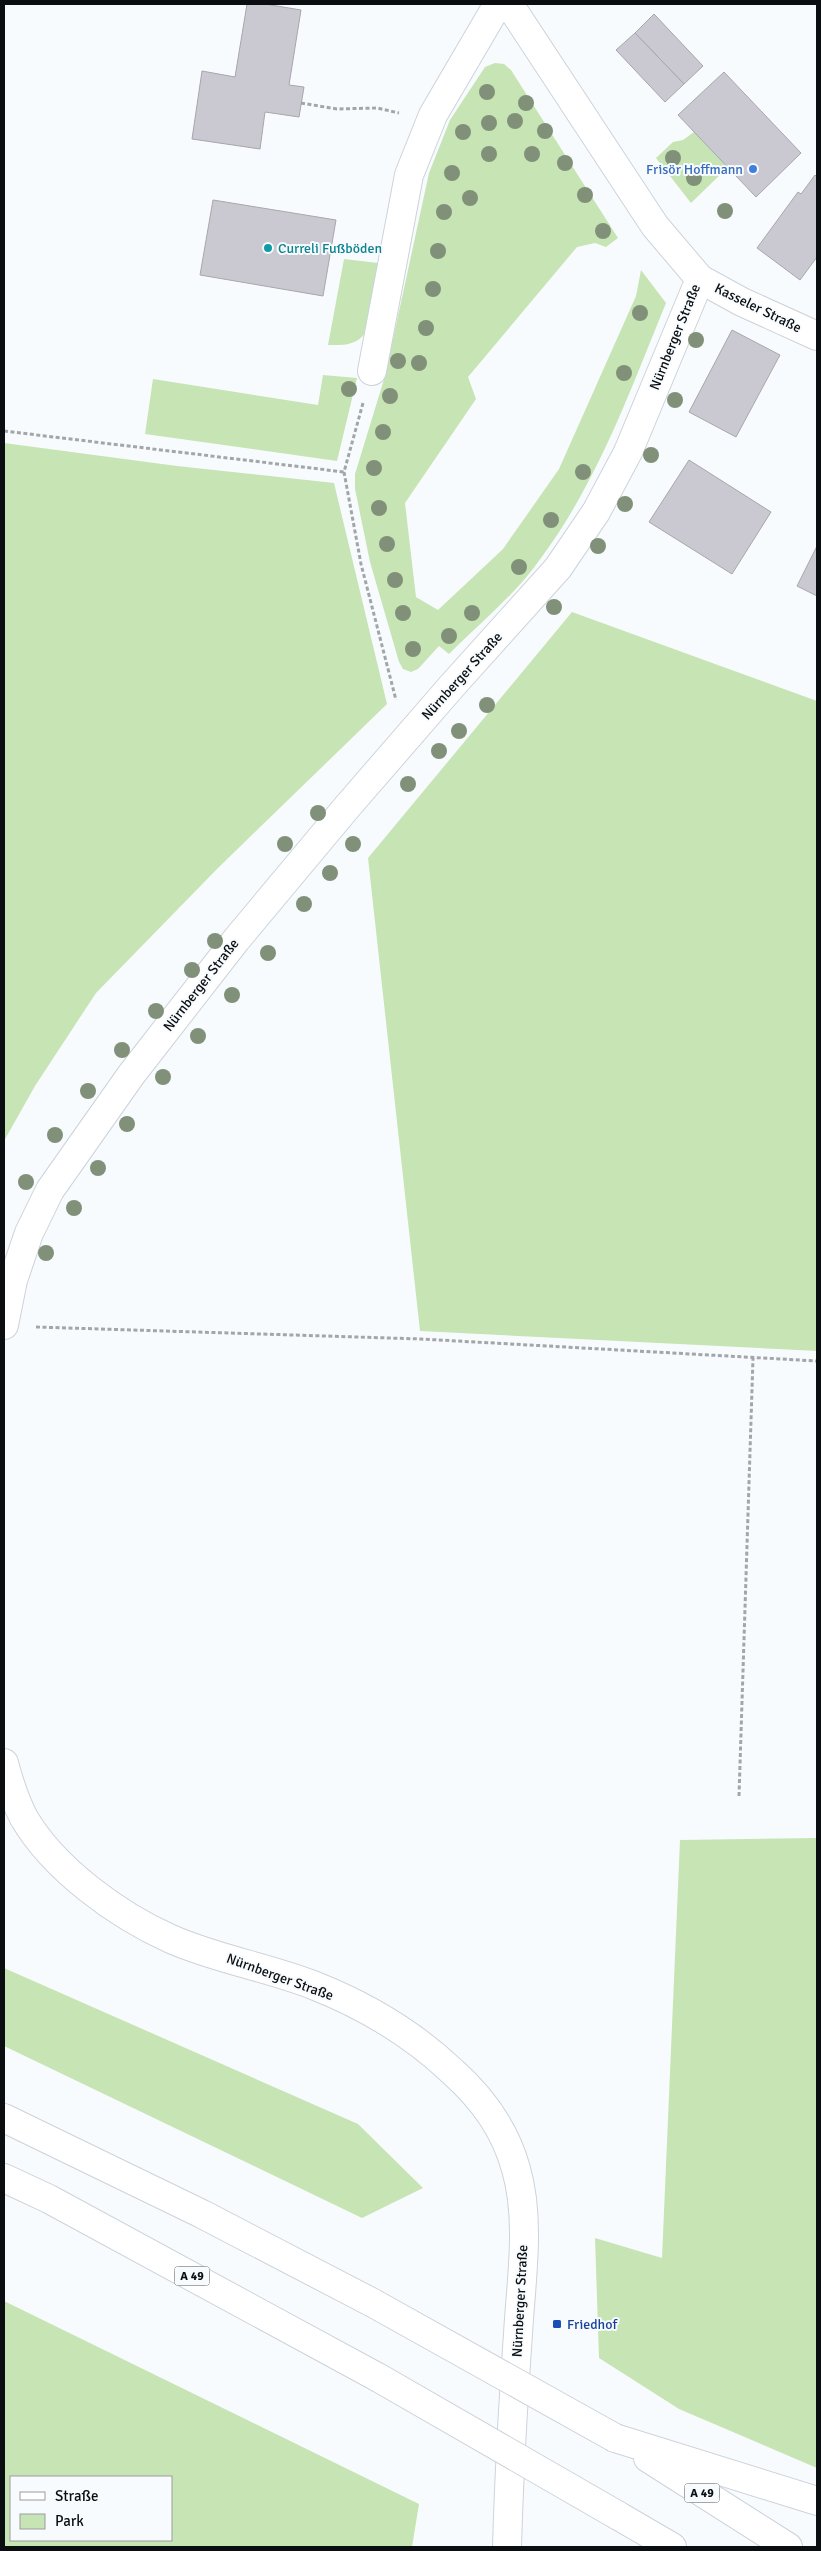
<svg xmlns="http://www.w3.org/2000/svg" width="821" height="2551" font-family="Signika,sans-serif">
	<rect width="100%" height="100%" fill="#f8fbfe"/>
	<!-- green -->
	<g fill="#c7e4b4" fill-rule="evenodd">
		<path d="M 495,63 L 504,64 L 511,70 L 618,238 L 606,247 L 595,243 L 577,247 L 468,377 L 476,399 L 405,503 L 416,597 L 438,610 L 503,549 L 559,469 L 636,296 L 641,270 L 666,303 C 630,391 598,481 541,558 C 516,594 480,623 449,654 L 439,646 L 418,669 L 411,672 L 403,669 L 399,662 L 370,562 L 355,489 L 355,474 L 385,376 L 429,173 L 450,120 L 485,67 Z"/>
		<polygon points="694,132 728,167 691,203 656,158 673,142 683,140"/>
		<path d="M 344,259 L 378,263 L 366,332 C 356,346 344,345 328,345 Z"/>
		<polygon points="323,375 357,378 337,461 145,434 153,379 318,405"/>
		<polygon points="4,443 177,466 334,483 387,704 218,868 96,993 35,1086 4,1141"/>
		<polygon points="572,612 817,701 817,1351 420,1331 368,858"/>
		<polygon points="817,1838 817,2468 679,2409 599,2358 595,2238 662,2258 680,1840"/>
		<polygon points="4,1968 358,2124 423,2188 362,2218 4,2046"/>
		<path d="M 4,2301 L 419,2504 L 412,2547 L 4,2547 ZM 11,2477 L 171,2477 L 171,2540 L 11,2540 Z"/>
	</g>
	<!-- building -->
	<g fill="#cac8d1" stroke="#a7a6ae">
		<polygon points="247,4 265,4 301,10 289,85 304,87 299,117 265,112 260,149 192,139 202,71 235,77"/>
		<polygon points="654,14 703,66 684,84 635,33"/>
		<polygon points="635,33 684,84 665,102 616,50"/>
		<polygon points="724,72 801,153 756,197 678,115"/>
		<polygon points="815,175 817,177 817,257 800,280 757,248 798,192 801,194"/>
		<polygon points="213,200 336,220 323,296 200,275"/>
		<polygon points="732,330 780,355 736,437 689,412"/>
		<polygon points="689,460 771,512 732,574 649,522"/>
		<polygon points="817,546 817,596 797,586"/>
	</g>
	<g fill="none" stroke-linecap="round" stroke-linejoin="round">
		<defs>
			<g id="minor">
				<polyline points="509,4 655,226 700,279 742,302 817,336"/>
				<polyline points="372,371 409,175 433,115 498,4"/>
				<polyline points="4,1325 13,1280 29,1233 50,1190 131,1075 236,940 347,807 451,687 558,568 596,512 628,452 700,279"/>
				<path d="M 4,1763 C 9,1782 15,1801 24,1818 C 54,1869 117,1915 171,1939 C 216,1959 267,1967 313,1985 C 364,2005 413,2034 453,2072 C 483,2099 505,2129 516,2169 C 531,2221 521,2280 518,2334 C 513,2405 509,2476 507,2547"/>
			</g>
			<g id="highway">
				<polyline points="4,2118 202,2214 373,2303"/>
				<polyline points="4,2178 49,2199 379,2378"/>
				<polyline points="615,2438 817,2501"/>
				<polyline points="648,2458 788,2547"/>
				<polyline points="617,2515 672,2547"/>
			</g>
		</defs>
		<!-- minor casing -->
		<use href="#minor" stroke="#ccd3da" stroke-width="30"/>
		<!-- highway casing -->
		<use href="#highway" stroke="#ccd3da" stroke-width="30"/>
		<!-- path -->
		<g stroke="#a3a6a9" stroke-width="3" stroke-dasharray="4 2.5" stroke-linecap="butt">
			<polyline points="301,103 337,109 377,108 399,113"/>
			<polyline points="363,403 344,472 361,564 396,700"/>
			<polyline points="4,431 344,472"/>
			<polyline points="36,1327 421,1339 817,1361"/>
			<polyline points="739,1796 753,1358"/>
		</g>
		<!-- minor -->
		<use href="#minor" stroke="#fff" stroke-width="28"/>
		<!-- highway -->
		<use href="#highway" stroke="#fff" stroke-width="28"/>
		<defs>
			<g id="highway-bridge">
				<polyline points="373,2303 615,2438"/>
				<polyline points="379,2378 617,2515"/>
			</g>
		</defs>
		<!-- highway-bridge casing -->
		<use href="#highway-bridge" stroke="#ccd3da" stroke-width="30" stroke-linecap="butt"/>
		<!-- highway-bridge -->
		<use href="#highway-bridge" stroke="#fff" stroke-width="28"/>
	</g>
	<!-- trees -->
	<g fill="#819078">
		<circle cx="487" cy="92" r="8"/>
		<circle cx="526" cy="103" r="8"/>
		<circle cx="515" cy="121" r="8"/>
		<circle cx="489" cy="123" r="8"/>
		<circle cx="545" cy="131" r="8"/>
		<circle cx="463" cy="132" r="8"/>
		<circle cx="489" cy="154" r="8"/>
		<circle cx="532" cy="154" r="8"/>
		<circle cx="673" cy="158" r="8"/>
		<circle cx="565" cy="163" r="8"/>
		<circle cx="452" cy="173" r="8"/>
		<circle cx="694" cy="178" r="8"/>
		<circle cx="585" cy="195" r="8"/>
		<circle cx="470" cy="198" r="8"/>
		<circle cx="725" cy="211" r="8"/>
		<circle cx="444" cy="212" r="8"/>
		<circle cx="603" cy="231" r="8"/>
		<circle cx="438" cy="251" r="8"/>
		<circle cx="433" cy="289" r="8"/>
		<circle cx="640" cy="313" r="8"/>
		<circle cx="426" cy="328" r="8"/>
		<circle cx="696" cy="340" r="8"/>
		<circle cx="398" cy="361" r="8"/>
		<circle cx="419" cy="363" r="8"/>
		<circle cx="624" cy="373" r="8"/>
		<circle cx="349" cy="389" r="8"/>
		<circle cx="390" cy="396" r="8"/>
		<circle cx="675" cy="400" r="8"/>
		<circle cx="383" cy="432" r="8"/>
		<circle cx="651" cy="455" r="8"/>
		<circle cx="374" cy="468" r="8"/>
		<circle cx="583" cy="472" r="8"/>
		<circle cx="625" cy="504" r="8"/>
		<circle cx="379" cy="508" r="8"/>
		<circle cx="551" cy="520" r="8"/>
		<circle cx="387" cy="544" r="8"/>
		<circle cx="598" cy="546" r="8"/>
		<circle cx="519" cy="567" r="8"/>
		<circle cx="395" cy="580" r="8"/>
		<circle cx="554" cy="607" r="8"/>
		<circle cx="403" cy="613" r="8"/>
		<circle cx="472" cy="613" r="8"/>
		<circle cx="449" cy="636" r="8"/>
		<circle cx="413" cy="649" r="8"/>
		<circle cx="487" cy="705" r="8"/>
		<circle cx="459" cy="731" r="8"/>
		<circle cx="439" cy="751" r="8"/>
		<circle cx="408" cy="784" r="8"/>
		<circle cx="318" cy="813" r="8"/>
		<circle cx="285" cy="844" r="8"/>
		<circle cx="353" cy="844" r="8"/>
		<circle cx="330" cy="873" r="8"/>
		<circle cx="304" cy="904" r="8"/>
		<circle cx="215" cy="941" r="8"/>
		<circle cx="268" cy="953" r="8"/>
		<circle cx="192" cy="970" r="8"/>
		<circle cx="232" cy="995" r="8"/>
		<circle cx="156" cy="1011" r="8"/>
		<circle cx="198" cy="1036" r="8"/>
		<circle cx="122" cy="1050" r="8"/>
		<circle cx="163" cy="1077" r="8"/>
		<circle cx="88" cy="1091" r="8"/>
		<circle cx="127" cy="1124" r="8"/>
		<circle cx="55" cy="1135" r="8"/>
		<circle cx="98" cy="1168" r="8"/>
		<circle cx="26" cy="1182" r="8"/>
		<circle cx="74" cy="1208" r="8"/>
		<circle cx="46" cy="1253" r="8"/>
	</g>
	<!-- markers -->
	<circle fill="#3f7fe0" stroke="#f8fbfe" stroke-width="2" cx="753" cy="169" r="5"/>
	<circle fill="#0f9aa8" stroke="#f8fbfe" stroke-width="2" cx="268" cy="248" r="5"/>
	<rect fill="#1a4fb4" stroke="#f8fbfe" stroke-width="2" x="552" y="2319" width="10" height="10" rx="2.5"/>
	<g text-anchor="middle" dominant-baseline="central" stroke-width="4" stroke-linejoin="round" paint-order="stroke">
		<!-- shield labels -->
		<g fill="#f8fbfe" stroke="#525557" stroke-width="1">
			<rect x="174.5" y="2266.5" width="35" height="19" rx="4"/>
			<rect x="684.5" y="2483.5" width="35" height="19" rx="4"/>
		</g>
		<g font-size="12" font-weight="bold" fill="#0b0e10">
			<text x="192" y="2276">A 49</text>
			<text x="702" y="2493">A 49</text>
		</g>
		<!-- shop labels -->
		<g font-size="14" fill="#366cbe" stroke="#f8fbfe" text-anchor="end">
			<text x="743" y="169">Frisör Hoffmann</text>
		</g>
		<!-- culture labels -->
		<g font-size="14" fill="#0d838f" stroke="#f8fbfe" text-anchor="start">
			<text x="278" y="248">Curreli Fußböden</text>
		</g>
		<!-- street labels -->
		<g font-size="14" fill="#0b0e10" stroke="#f8fbfe">
			<text transform="translate(758 308) rotate(26)">Kasseler Straße</text>
			<text transform="translate(675 337) rotate(-68)">Nürnberger Straße</text>
			<text transform="translate(462 676) rotate(-48)">Nürnberger Straße</text>
			<text transform="translate(201 985) rotate(-52)">Nürnberger Straße</text>
			<text transform="translate(280 1977) rotate(20)">Nürnberger Straße</text>
			<text transform="translate(520 2301) rotate(-87)">Nürnberger Straße</text>
		</g>
		<!-- transit labels -->
		<g font-size="14" fill="#164399" stroke="#f8fbfe" text-anchor="start">
			<text x="567" y="2324">Friedhof</text>
		</g>
	</g>
	<!-- border -->
	<rect width="821" height="2551" fill="none" stroke="#0b0e10" stroke-width="10"/>
	<!-- legend -->
	<rect x="10" y="2476" width="162" height="65" fill="#f8fbfe" stroke="#999c9f"/>
	<rect x="20" y="2492" width="25" height="8" fill="#ffffff" stroke="#999c9f"/>
	<text x="55" y="2501" font-size="15" fill="#0b0e10">Straße</text>
	<rect x="20" y="2514" width="25" height="15" fill="#c7e4b4" stroke="#999c9f"/>
	<text x="55" y="2526" font-size="15" fill="#0b0e10">Park</text>
</svg>
